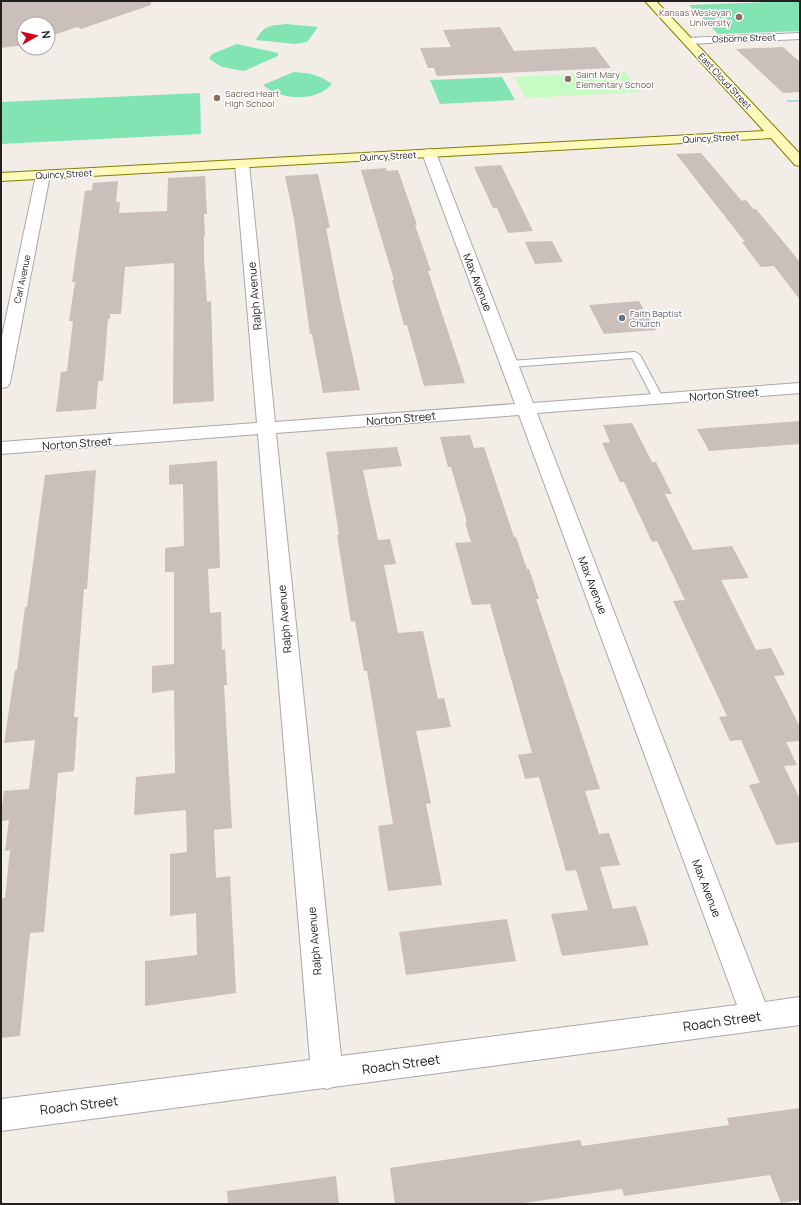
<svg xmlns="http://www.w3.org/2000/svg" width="801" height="1205" font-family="Manrope,sans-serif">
	<rect width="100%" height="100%" fill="#f2ede7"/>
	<!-- park -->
	<polygon fill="#c6fcc4" points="625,72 641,92 526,98 514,77"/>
	<!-- pitch -->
	<g fill="#82e4b3">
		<polygon points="800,1 800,31 718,34 689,5"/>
		<path d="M 286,24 L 318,27 L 307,42 L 295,44 L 256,40 C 264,25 270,26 286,24 Z"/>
		<polygon points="237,44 278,53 278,56 244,71 222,67 209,59 212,54"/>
		<path d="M 294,72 C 309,73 320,75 332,84 C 315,103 281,100 263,85 Z"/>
		<polygon points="502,77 515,100 440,104 430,80"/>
		<polygon points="200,93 201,134 1,144 1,102"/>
	</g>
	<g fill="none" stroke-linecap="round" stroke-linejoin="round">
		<!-- stream -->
		<rect fill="#a6dae1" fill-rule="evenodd" x="787" y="100" width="13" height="2"/>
	</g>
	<!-- building -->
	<g fill="#cabfba">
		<polygon points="1,1 151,1 151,5 81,29 77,27 48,37 48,24 24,24 24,45 1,48"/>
		<polygon points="500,27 514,51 595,47 611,68 437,76 434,68 428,68 420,48 451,47 443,30"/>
		<polygon points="783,47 800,62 800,92 783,93 736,49"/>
		<polygon points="701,153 742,201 746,200 753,209 756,209 800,262 800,300 774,266 761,267 742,242 745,242 676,154"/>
		<polygon points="501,165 533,231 508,233 497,208 493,208 474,167"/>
		<polygon points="386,168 387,171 398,170 417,225 415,225 431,271 428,271 465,383 424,386 407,325 404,325 392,280 394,280 361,170"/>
		<polygon points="318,174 330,228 326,228 338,290 360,390 323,393 312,334 310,334 294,219 285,176"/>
		<polygon points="205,176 207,214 204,214 205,235 204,235 204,259 207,302 211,301 214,401 173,404 174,263 125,267 121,314 110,314 110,319 108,319 103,381 98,381 96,409 56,412 61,372 67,371 73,321 69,321 75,282 72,282 85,191 92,190 93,183 118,181 116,202 120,202 119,213 167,211 168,178"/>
		<polygon points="552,241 563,262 535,264 525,242"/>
		<polygon points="639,301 656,330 604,334 589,305"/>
		<polygon points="800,421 800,444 709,451 697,429"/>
		<polygon points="632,423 652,462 656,462 672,494 665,494 693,550 732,546 749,578 721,580 756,650 771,648 785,675 774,676 800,727 800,741 786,742 797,765 784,766 800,799 800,842 776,845 749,785 760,783 741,740 730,741 719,717 727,716 673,601 685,600 657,541 652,542 624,482 620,482 602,443 610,442 603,425"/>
		<polygon points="470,435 474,448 484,447 514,537 516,537 527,569 529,569 539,599 536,599 600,789 585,791 599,834 609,833 620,865 600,867 613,909 636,906 649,945 562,956 551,914 588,910 576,870 566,871 539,777 525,779 518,755 532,753 490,604 472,605 455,543 471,542 465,523 467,522 451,467 448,467 440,437"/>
		<polygon points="397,447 402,466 363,470 378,540 390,539 396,564 384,565 398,633 423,631 438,699 444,698 451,727 416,731 431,803 426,804 442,885 388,891 378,826 393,824 367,671 364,671 355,621 351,622 337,535 339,535 326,452"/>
		<polygon points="217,461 220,568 208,569 210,613 221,612 222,650 225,649 227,685 224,685 232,828 214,830 216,878 230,876 236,993 145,1006 145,961 197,955 196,913 170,916 170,854 187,852 186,810 134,815 136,777 175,773 174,690 152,693 152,666 174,664 174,572 165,572 165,548 184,546 183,484 169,485 169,465"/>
		<polygon points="96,470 87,589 84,589 74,717 78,717 74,771 58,773 44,932 30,933 20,1036 1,1038 1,898 5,898 10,850 5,851 9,820 1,821 1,815 4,791 29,789 35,740 4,743 15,670 17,670 25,607 27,607 45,475"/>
		<polygon points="507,919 516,961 406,975 399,932"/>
		<polygon points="800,1108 800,1200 781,1203 770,1175 624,1196 622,1189 517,1204 395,1204 390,1168 580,1140 582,1146 729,1125 727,1118"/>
		<polygon points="336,1176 339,1204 228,1204 227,1191"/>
	</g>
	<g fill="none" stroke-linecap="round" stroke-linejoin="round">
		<defs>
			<polygon id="lane" points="635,352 640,355 663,398 662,400 654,400 632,358 510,367 505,364 510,361"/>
			<g id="street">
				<polygon points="800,33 800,39 687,44 682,41 687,38"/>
				<path d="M 429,149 L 434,150 L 436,153 L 533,403 L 800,383 L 800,393 L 537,413 L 765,1002 L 800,997 L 800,1025 L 333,1087 L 327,1089 L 324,1088 L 1,1131 L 1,1099 L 310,1060 L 258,434 L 1,454 L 1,442 L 257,423 L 235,164 L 237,161 L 247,161 L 249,164 L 275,422 L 515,404 L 422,153 L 424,150 ZM 519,415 L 737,1005 L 341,1056 L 276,433 Z"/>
				<polygon points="43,171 48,172 50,175 10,383 7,387 1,388 1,341 36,175 38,172"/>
			</g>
			<polygon id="secondary" points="645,1 656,1 800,154 800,166 795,165 771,138 1,181 1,173 764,131"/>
		</defs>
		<!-- lane casing -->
		<use href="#lane" stroke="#a8a8a8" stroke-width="2"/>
		<!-- street casing -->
		<use href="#street" stroke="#a8a8a8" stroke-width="2"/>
		<!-- secondary casing -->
		<use href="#secondary" stroke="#807f00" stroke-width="2"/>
		<!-- lane -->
		<use href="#lane" fill="#fff" fill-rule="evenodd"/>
		<!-- street -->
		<use href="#street" fill="#fff" fill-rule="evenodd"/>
		<!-- secondary -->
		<use href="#secondary" fill="#fdf9ba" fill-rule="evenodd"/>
	</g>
	<!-- markers -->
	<g fill="#8d6e63" stroke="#fff" stroke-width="1.5">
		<circle cx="739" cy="17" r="4"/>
		<circle cx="568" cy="79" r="4"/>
		<circle cx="217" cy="98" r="4"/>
	</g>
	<circle fill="#6b7280" stroke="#fff" stroke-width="1.5" cx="622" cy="318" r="4"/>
	<g text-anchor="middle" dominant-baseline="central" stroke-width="3" stroke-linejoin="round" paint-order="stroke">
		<!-- far-education labels -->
		<g font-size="9" fill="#785e54" stroke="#fff" text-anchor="start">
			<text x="731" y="12" text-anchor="end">Kansas Wesleyan<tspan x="731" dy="10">University</tspan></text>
			<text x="576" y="74">Saint Mary<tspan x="576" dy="10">Elementary School</tspan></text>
			<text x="225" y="93">Sacred Heart<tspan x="225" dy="10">High School</tspan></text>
		</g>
		<!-- far-street labels -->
		<g font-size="9" fill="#212121" stroke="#fff">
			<text transform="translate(744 38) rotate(-2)">Osborne Street</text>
			<text transform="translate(725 81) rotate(47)">East Cloud Street</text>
			<text transform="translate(711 138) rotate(-3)">Quincy Street</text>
			<text transform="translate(388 156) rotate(-3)">Quincy Street</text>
			<text transform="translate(64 174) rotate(-3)">Quincy Street</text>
			<text transform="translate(22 279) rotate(-78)">Carl Avenue</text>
		</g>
		<!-- far-worship labels -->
		<g font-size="9" fill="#5b616d" stroke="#fff" text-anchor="start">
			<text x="630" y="313">Faith Baptist<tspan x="630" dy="10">Church</tspan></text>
		</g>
		<!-- street labels -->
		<g font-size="11" fill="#212121" stroke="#fff">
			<text transform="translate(478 282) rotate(69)">Max Avenue</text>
			<text transform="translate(254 296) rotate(-95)">Ralph Avenue</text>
			<text transform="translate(724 394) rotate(-4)">Norton Street</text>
			<text transform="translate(401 418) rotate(-5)">Norton Street</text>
			<text transform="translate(77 443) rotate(-4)">Norton Street</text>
			<text transform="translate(593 585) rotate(69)">Max Avenue</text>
			<text transform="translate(284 619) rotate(-95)">Ralph Avenue</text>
			<text transform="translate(707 888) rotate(69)">Max Avenue</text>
			<text transform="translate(314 941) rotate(-95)">Ralph Avenue</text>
		</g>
		<!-- near-street labels -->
		<g font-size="13" fill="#212121" stroke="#fff">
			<text transform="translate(722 1021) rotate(-8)">Roach Street</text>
			<text transform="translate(401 1064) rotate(-8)">Roach Street</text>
			<text transform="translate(79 1105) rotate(-7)">Roach Street</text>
		</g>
	</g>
	<!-- border -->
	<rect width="801" height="1205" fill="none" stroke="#212121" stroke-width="4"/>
	<!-- north arrow -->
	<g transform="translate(36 36) rotate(82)"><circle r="19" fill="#ffffff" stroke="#a6a6a6"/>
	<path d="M0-3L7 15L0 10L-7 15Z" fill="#d20018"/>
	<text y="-6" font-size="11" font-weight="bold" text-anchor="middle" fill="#212121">N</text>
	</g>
</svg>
